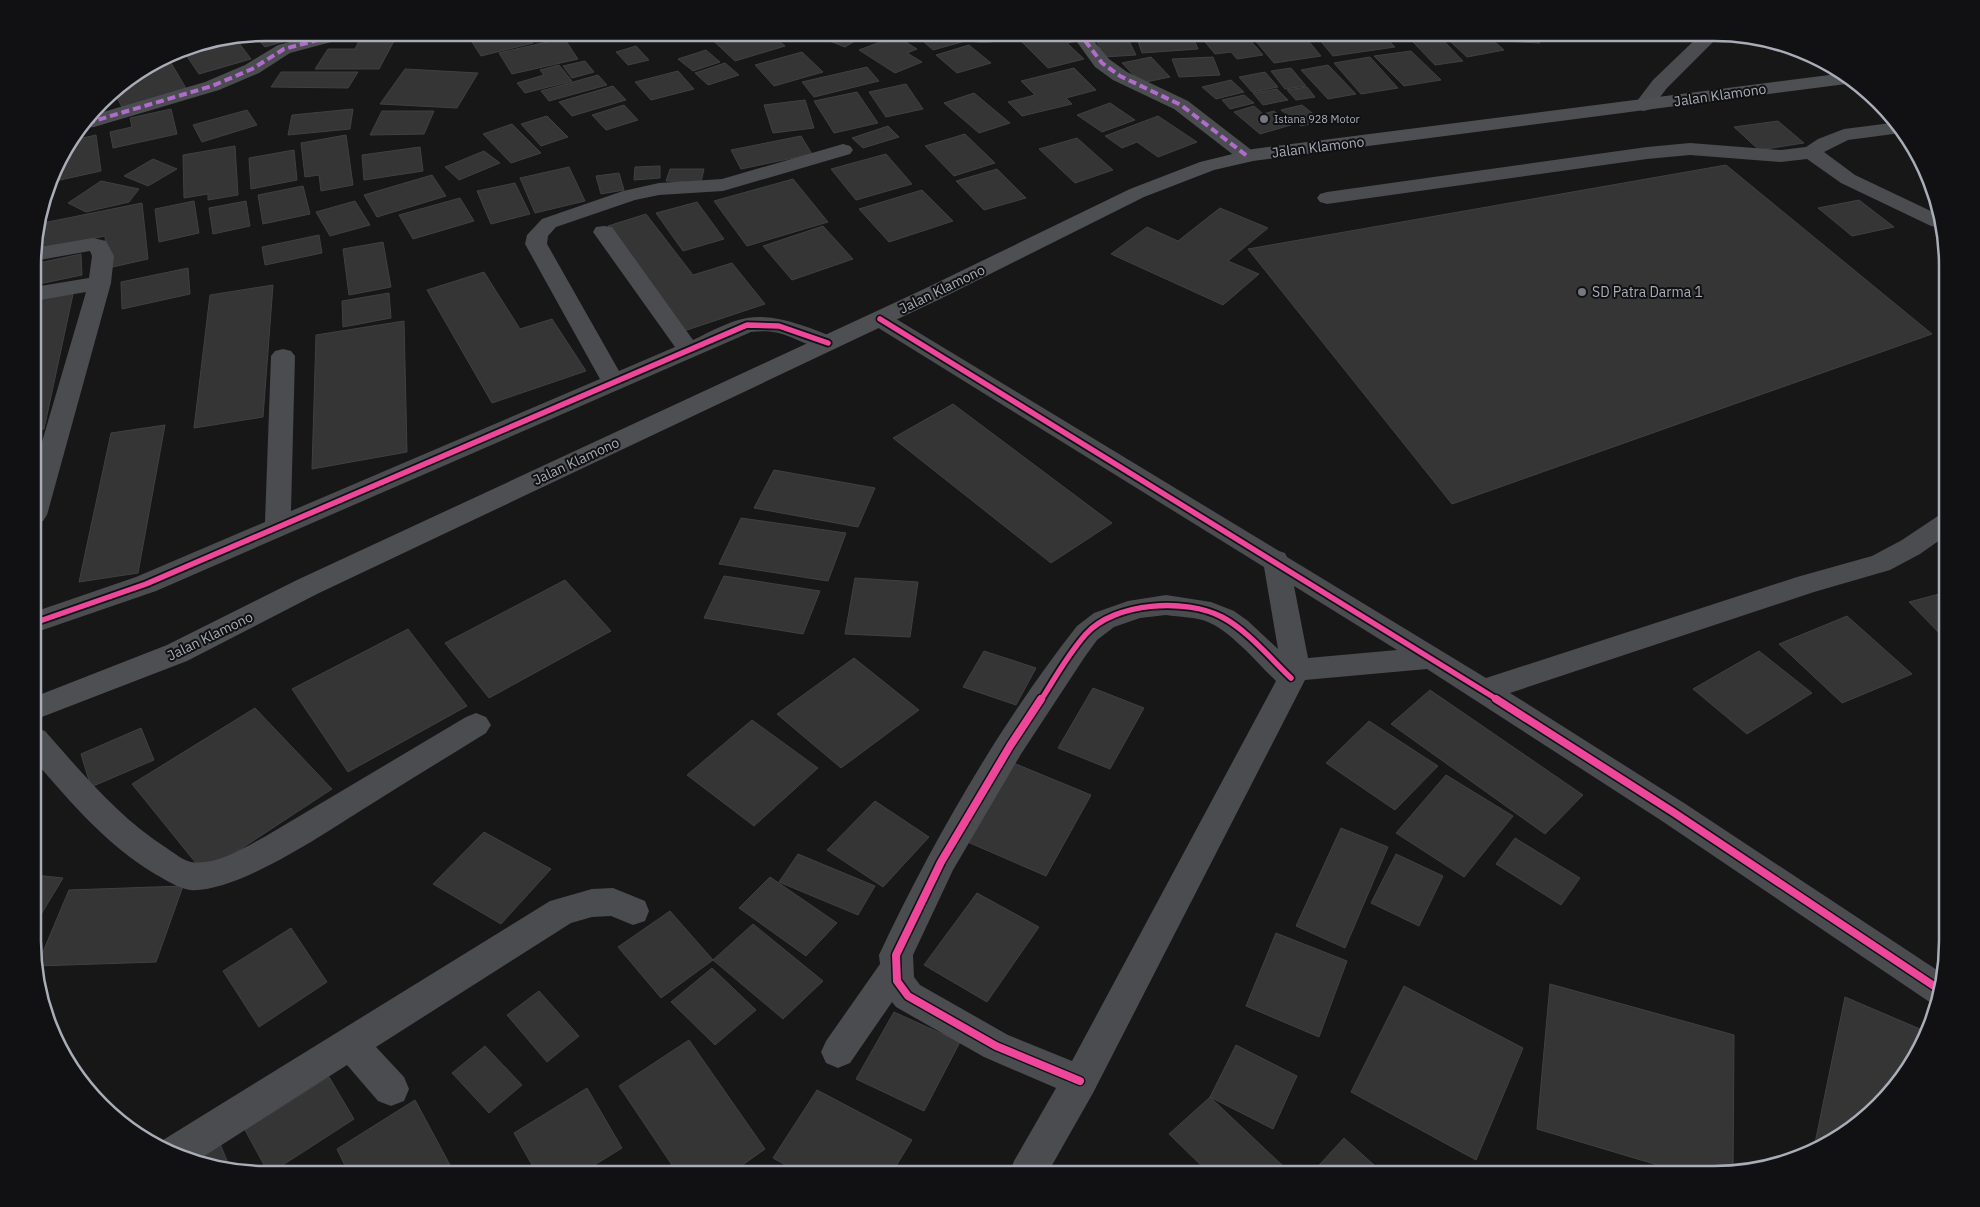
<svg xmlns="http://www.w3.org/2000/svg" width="1980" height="1207" font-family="'IBM Plex Sans',sans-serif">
	<rect width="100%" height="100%" fill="#171717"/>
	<!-- building -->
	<g fill="#353536" stroke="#3f4043">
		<polygon points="266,32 312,33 265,47 254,35"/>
		<polygon points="454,33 488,33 464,41"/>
		<polygon points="512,33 526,33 533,43 481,56 472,42"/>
		<polygon points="705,33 770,33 785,46 735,61"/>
		<polygon points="818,33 868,33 845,47 814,35"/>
		<polygon points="914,33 961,33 969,40 933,50"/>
		<polygon points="1033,33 1069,33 1078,41 1067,43 1084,59 1048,68 1016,36"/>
		<polygon points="1093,33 1125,33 1136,55 1104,57"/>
		<polygon points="1132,33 1151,33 1152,35 1133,36"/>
		<polygon points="1158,33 1191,33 1198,49 1142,53 1137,38 1160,36"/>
		<polygon points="1232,33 1244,33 1263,55 1237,59 1231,52 1215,54 1201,37"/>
		<polygon points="1249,33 1302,33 1321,56 1274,63"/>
		<polygon points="1314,33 1381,33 1395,47 1333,56"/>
		<polygon points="1441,33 1485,33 1504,50 1467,57"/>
		<polygon points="1502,33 1537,33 1540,43 1503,41"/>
		<polygon points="1605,33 1653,33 1653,40"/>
		<polygon points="896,36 917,49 907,53 922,62 895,73 859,50"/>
		<polygon points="564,38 578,59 512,74 499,53"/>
		<polygon points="1441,38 1463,61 1435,65 1413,42"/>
		<polygon points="236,39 251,59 199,74 182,49"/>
		<polygon points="359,41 394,41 379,69 315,69 328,49 355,49"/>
		<polygon points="969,45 991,63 957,73 936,55"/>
		<polygon points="636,46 649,60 628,65 616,52"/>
		<polygon points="706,50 720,62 693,71 678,59"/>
		<polygon points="1411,51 1441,80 1404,86 1374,56"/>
		<polygon points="802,52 823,72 774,86 755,65"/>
		<polygon points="1151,57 1170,77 1141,83 1122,63"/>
		<polygon points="1213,57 1220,75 1179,77 1172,59"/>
		<polygon points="1370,57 1398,88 1361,94 1334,63"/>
		<polygon points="170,61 187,90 122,107 113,90 135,84 132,78 151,66"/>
		<polygon points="585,61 594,72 572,78 563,66"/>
		<polygon points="725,63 739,75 708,85 695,73"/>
		<polygon points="559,65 572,81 525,93 517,83 544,75 540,70"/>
		<polygon points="1328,65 1356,94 1328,99 1301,70"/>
		<polygon points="867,67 879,81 814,97 802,82"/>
		<polygon points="1074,68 1096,90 1066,98 1072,104 1022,116 1008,102 1035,95 1021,81"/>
		<polygon points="1291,68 1306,86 1285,89 1271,71"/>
		<polygon points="405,69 478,73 457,108 380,104"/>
		<polygon points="678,71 694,89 651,100 635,82"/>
		<polygon points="281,72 358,72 348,88 271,87"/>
		<polygon points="1265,72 1278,87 1252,92 1239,77"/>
		<polygon points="598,75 607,85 549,101 541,91"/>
		<polygon points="1231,80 1244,92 1216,99 1202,87"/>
		<polygon points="906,84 923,109 886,117 869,92"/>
		<polygon points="613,86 626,100 572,116 559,102"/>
		<polygon points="1307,87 1315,97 1296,100 1287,90"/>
		<polygon points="1277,89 1288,100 1263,105 1253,93"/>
		<polygon points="857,92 878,123 834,133 814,101"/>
		<polygon points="974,93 1010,123 979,133 944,103"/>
		<polygon points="1244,95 1254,103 1230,109 1222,100"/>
		<polygon points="805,100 814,128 773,133 764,105"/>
		<polygon points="1110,103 1135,120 1102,132 1077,115"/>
		<polygon points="624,105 638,120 606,130 592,115"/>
		<polygon points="1302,105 1322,121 1301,126 1281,110"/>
		<polygon points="1254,106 1263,114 1274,111 1291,125 1260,134 1234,112"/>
		<polygon points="171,109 177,134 113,148 110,132 132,127 130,118"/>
		<polygon points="353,109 350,129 288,135 292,115"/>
		<polygon points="247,110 257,125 202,142 193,125"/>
		<polygon points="382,111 434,111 424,134 370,135"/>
		<polygon points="547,116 568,137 541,146 521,124"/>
		<polygon points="1158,116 1197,142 1158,157 1137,142 1122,148 1105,136"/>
		<polygon points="1778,121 1804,143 1759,150 1734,127"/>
		<polygon points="512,124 541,153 511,163 483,134"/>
		<polygon points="888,126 899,137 863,148 852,138"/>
		<polygon points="965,134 995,163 954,176 925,146"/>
		<polygon points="96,135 101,171 51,182 57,163 74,140"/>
		<polygon points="346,135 353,185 321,191 319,175 305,177 301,143"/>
		<polygon points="801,136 812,154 741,169 731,150"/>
		<polygon points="1077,138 1113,170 1075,183 1039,149"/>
		<polygon points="235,146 238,195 208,200 208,194 184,198 183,155"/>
		<polygon points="420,147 423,171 364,180 362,155"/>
		<polygon points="294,150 297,180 251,189 249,158"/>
		<polygon points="484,151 500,163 459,180 445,167"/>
		<polygon points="886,154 912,184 856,200 831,169"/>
		<polygon points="153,159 177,169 148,186 124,176"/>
		<polygon points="1726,165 1932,334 1452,504 1248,249"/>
		<polygon points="660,166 660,178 634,180 635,167"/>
		<polygon points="569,167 585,201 535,213 520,178"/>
		<polygon points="670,169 704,169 701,182 666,181"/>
		<polygon points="997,169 1026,198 984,210 956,181"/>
		<polygon points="619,173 624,190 601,194 596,176"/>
		<polygon points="432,175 446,196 377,217 364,195"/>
		<polygon points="793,179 828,222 747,246 714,201"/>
		<polygon points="101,181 139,189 129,202 86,212 68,203"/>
		<polygon points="515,183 530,214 491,224 477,191"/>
		<polygon points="303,186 310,214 263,224 258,195"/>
		<polygon points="922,190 953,221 889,242 859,209"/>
		<polygon points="460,198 474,221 413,239 399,215"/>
		<polygon points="1859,200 1894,227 1852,236 1818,208"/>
		<polygon points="194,201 199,233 159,242 155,209"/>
		<polygon points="246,201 250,226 213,234 209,208"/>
		<polygon points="355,201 370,225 330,236 316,212"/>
		<polygon points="697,202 724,239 683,251 656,213"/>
		<polygon points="142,203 148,259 108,268 105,236 38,250 38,224"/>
		<polygon points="1220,208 1268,228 1228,261 1259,274 1223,305 1111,254 1147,227 1178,241"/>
		<polygon points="646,214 693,275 732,263 765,304 684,331 608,226"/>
		<polygon points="823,226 853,259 792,280 763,246"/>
		<polygon points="319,235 322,253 265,265 262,247"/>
		<polygon points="383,242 391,287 349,295 343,249"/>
		<polygon points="81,254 82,275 34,285 34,264"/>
		<polygon points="188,268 190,294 122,309 121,282"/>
		<polygon points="484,272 520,329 552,319 586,371 492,403 427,290"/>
		<polygon points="273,285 263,417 194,428 210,295"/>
		<polygon points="389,293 391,318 343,327 342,301"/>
		<polygon points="73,294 44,429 34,431 34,300"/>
		<polygon points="404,321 407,452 312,469 316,335"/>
		<polygon points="953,404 1112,523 1051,563 893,438"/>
		<polygon points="165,425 138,573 79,582 111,433"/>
		<polygon points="774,470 875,488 858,527 754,508"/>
		<polygon points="741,518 846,533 828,581 719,564"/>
		<polygon points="724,576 820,591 803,634 704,618"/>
		<polygon points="855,578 918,582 910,637 845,634"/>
		<polygon points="565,580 611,631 489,698 445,643"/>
		<polygon points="1947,592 1947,641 1909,602"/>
		<polygon points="1847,616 1912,674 1842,703 1779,644"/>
		<polygon points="408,629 467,706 348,772 292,689"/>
		<polygon points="984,651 1036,668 1016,705 963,687"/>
		<polygon points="1759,651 1812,693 1747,734 1693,689"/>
		<polygon points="854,658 919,710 841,768 777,714"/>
		<polygon points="1093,688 1144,708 1110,769 1058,748"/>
		<polygon points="1430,690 1583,795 1545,834 1391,724"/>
		<polygon points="255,708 332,789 204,873 132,784"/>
		<polygon points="752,720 818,768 754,826 687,775"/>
		<polygon points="1369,721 1438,766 1395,810 1326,763"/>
		<polygon points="141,728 154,760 91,787 81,754"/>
		<polygon points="1011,762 1091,795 1046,876 963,840"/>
		<polygon points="1446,775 1513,816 1464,877 1396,833"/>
		<polygon points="875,801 929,837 883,887 827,850"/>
		<polygon points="1341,828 1388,847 1345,948 1296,926"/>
		<polygon points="484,832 551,869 501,924 433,884"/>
		<polygon points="1515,838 1580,878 1561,905 1496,864"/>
		<polygon points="798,854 875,886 858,915 779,882"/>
		<polygon points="1396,854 1443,876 1419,926 1371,903"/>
		<polygon points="34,875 63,878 34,926"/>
		<polygon points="770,877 837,923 806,956 739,908"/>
		<polygon points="183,886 156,962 37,966 69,890"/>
		<polygon points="977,893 1039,927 987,1002 924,965"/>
		<polygon points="670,911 713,960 661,998 618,947"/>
		<polygon points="753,924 823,981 783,1019 713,960"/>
		<polygon points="291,928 327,982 259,1027 223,971"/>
		<polygon points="1276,933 1347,961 1319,1037 1246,1006"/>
		<polygon points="712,968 756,1010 715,1045 671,1002"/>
		<polygon points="1550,984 1734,1035 1733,1173 1688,1174 1537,1129"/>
		<polygon points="1404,986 1523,1048 1476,1160 1351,1092"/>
		<polygon points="539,991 579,1036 547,1062 507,1015"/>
		<polygon points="1845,997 1927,1032 1908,1070 1830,1143 1814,1148"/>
		<polygon points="894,1012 960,1042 924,1111 856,1079"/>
		<polygon points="689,1040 765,1149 730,1174 678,1174 619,1086"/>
		<polygon points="1236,1045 1297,1076 1273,1129 1210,1097"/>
		<polygon points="485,1046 522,1085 489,1113 452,1073"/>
		<polygon points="329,1077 354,1119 269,1174 245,1130"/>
		<polygon points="587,1088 622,1148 580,1174 537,1174 514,1133"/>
		<polygon points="817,1090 912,1140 891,1174 802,1174 773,1158"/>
		<polygon points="1210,1097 1283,1166 1275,1174 1210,1174 1169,1134"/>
		<polygon points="415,1100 450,1165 436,1174 349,1174 337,1149"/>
		<polygon points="1344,1138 1384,1174 1311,1174"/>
		<polygon points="218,1139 231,1170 205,1166 186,1157"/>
		<polygon points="322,1166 327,1174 309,1174"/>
	</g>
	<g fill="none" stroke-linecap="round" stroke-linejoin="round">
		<!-- minor -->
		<g fill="#4b4c50" fill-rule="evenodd">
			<polygon points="325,33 353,33 350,37 290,53 259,73 219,90 94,127 83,128 93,115 205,82 245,65 278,45"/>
			<path d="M 956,33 L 1024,33 L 1021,37 C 1005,41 967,49 956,33 Z"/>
			<polygon points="1067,33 1087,33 1109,59 1127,72 1188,101 1254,152 1257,156 1254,160 1247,162 1240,160 1174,109 1113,80 1095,67 1077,42"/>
			<polygon points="1702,33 1721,34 1667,88 1651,109 1644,111 1637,109 1634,105 1653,80"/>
			<polygon points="1891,123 1901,133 1848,140 1824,152 1855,175 1935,213 1940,228 1931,226 1841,183 1807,159 1781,162 1690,155 1647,159 1327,204 1320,202 1317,198 1320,194 1327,192 1647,147 1690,143 1781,150 1806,147 1818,139 1844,129"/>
			<path d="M 843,144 L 850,146 L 853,150 L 850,154 L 723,191 L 659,195 L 635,200 L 556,227 L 548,236 L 547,244 L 619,371 L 675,347 L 593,232 L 596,227 L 604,226 L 612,227 L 693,340 C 710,332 729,321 747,318 C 777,313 809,328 836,338 L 840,343 L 836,348 C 817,353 798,338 779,333 C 770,331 760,331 751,332 L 156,591 L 34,633 L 34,612 L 136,577 L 265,522 L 271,356 L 275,351 L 283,349 L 291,351 L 295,356 L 291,511 L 600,379 L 525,244 L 527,235 L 542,219 L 623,191 L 659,183 L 722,179 Z"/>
			<polygon points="93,238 106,241 114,256 111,283 47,515 43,521 34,524 34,469 86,292 34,301 34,287 89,278 92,256 90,251 34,261 34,248"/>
			<path d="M 880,312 L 888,314 L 1279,551 L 1285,553 L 1287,557 L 1486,678 L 1797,577 L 1872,556 L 1902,540 L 1938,516 L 1947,513 L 1947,535 L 1920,554 L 1890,570 L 1814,592 L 1510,693 L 1684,803 L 1943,974 L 1937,1004 L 1928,1001 L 1662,821 L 1427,669 L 1305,680 L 1093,1093 L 1047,1174 L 1009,1174 L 1014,1161 L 1056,1088 L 984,1057 L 896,1007 L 892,1002 L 850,1063 L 838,1068 L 826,1063 L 821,1052 L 826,1041 L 880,964 L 879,955 C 932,842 1000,724 1077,626 L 1094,613 L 1128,601 L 1166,595 L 1211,602 L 1234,611 L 1248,621 L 1278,649 L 1264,567 L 872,324 L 869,319 L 872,314 ZM 1294,586 L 1397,650 L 1308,658 ZM 1166,615 C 1179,617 1196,617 1208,622 C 1232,632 1257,663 1276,681 L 1072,1061 L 1008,1035 L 920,985 L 914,977 L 913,955 L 953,870 L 1021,754 L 1084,658 L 1097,640 L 1114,627 L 1140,618 Z"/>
			<path d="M 476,713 L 486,717 L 491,725 L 486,733 C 449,756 411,779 373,803 C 332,828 238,894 190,890 C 178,888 166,880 155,874 C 107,845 71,803 34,760 L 34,727 L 45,731 C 83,774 119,818 168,849 C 174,853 184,861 191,862 C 216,866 245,847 266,836 L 466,717 Z"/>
			<polygon points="613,888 645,901 649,911 645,921 633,925 611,916 592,917 571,923 376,1047 404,1077 409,1089 404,1101 391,1106 378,1101 347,1065 195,1162 161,1146 163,1140 550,901 592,889"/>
		</g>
		<!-- major -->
		<polygon fill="#4d4f52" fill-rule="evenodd" points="1845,73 1854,83 1253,161 1214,170 1144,197 938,300 317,594 187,661 34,720 34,697 167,645 297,580 922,290 1130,189 1200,162 1253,149"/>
		<!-- quiet -->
		<g stroke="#b06ccc" stroke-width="4" stroke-dasharray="8 4" stroke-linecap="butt">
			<polyline points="965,33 984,37 1015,33"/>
			<polyline points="1076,33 1083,38 1102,63 1120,76 1181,105 1247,156"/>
			<polyline points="87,123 212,86 252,69 284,49 344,33"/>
		</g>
		<defs>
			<g id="cycleway-far1">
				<polyline points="880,319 1498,700"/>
				<polyline points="34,623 146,584 747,325 779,326 828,343"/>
				<path d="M 1041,700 C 1055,678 1068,654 1086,634 C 1115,602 1186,598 1222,617 C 1247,630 1271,659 1291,678"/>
			</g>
			<g id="cycleway">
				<polyline points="1041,699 1010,746 941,862 896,955 897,981 908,996 996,1046 1080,1081"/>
				<polyline points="1496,699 1673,812 1940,990"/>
			</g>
		</defs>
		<!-- cycleway-far1 casing -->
		<use href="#cycleway-far1" stroke="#111113" stroke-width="9"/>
		<!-- cycleway casing -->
		<use href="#cycleway" stroke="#111113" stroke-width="11"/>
		<!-- cycleway-far1 -->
		<use href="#cycleway-far1" stroke="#ed469a" stroke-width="5.5"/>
		<!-- cycleway -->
		<use href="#cycleway" stroke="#ed469a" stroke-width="8"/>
	</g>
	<!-- markers -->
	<g fill="#757880" stroke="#111113" stroke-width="2">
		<circle cx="1264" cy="119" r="5"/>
		<circle cx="1582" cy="292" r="5"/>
	</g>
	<g text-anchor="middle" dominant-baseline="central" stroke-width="4" stroke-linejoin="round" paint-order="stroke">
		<!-- far-poi labels -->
		<g font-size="11" fill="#a8adb8" stroke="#111113" text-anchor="start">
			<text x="1274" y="119">Istana 928 Motor</text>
		</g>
		<!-- street labels -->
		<g font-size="14" fill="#a8adb8" stroke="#111113">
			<text transform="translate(1720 95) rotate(-8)">Jalan Klamono</text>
			<text transform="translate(1318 147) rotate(-7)">Jalan Klamono</text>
			<text transform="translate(942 289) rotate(-26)">Jalan Klamono</text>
			<text transform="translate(576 461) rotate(-25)">Jalan Klamono</text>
			<text transform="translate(210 636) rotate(-26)">Jalan Klamono</text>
		</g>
		<!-- poi labels -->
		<g font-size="14" fill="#a8adb8" stroke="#111113" text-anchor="start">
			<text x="1592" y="292">SD Patra Darma 1</text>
		</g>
	</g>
	<!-- crop -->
	<path d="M0 0H1980V1207H0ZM266 41H1714A225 225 0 0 1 1939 266V941A225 225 0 0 1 1714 1166H266A225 225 0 0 1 41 941V266A225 225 0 0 1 266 41Z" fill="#111113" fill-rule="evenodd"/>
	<path fill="none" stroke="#a8adb8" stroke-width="2.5" d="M266 41H1714A225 225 0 0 1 1939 266V941A225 225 0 0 1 1714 1166H266A225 225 0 0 1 41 941V266A225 225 0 0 1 266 41Z"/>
</svg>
